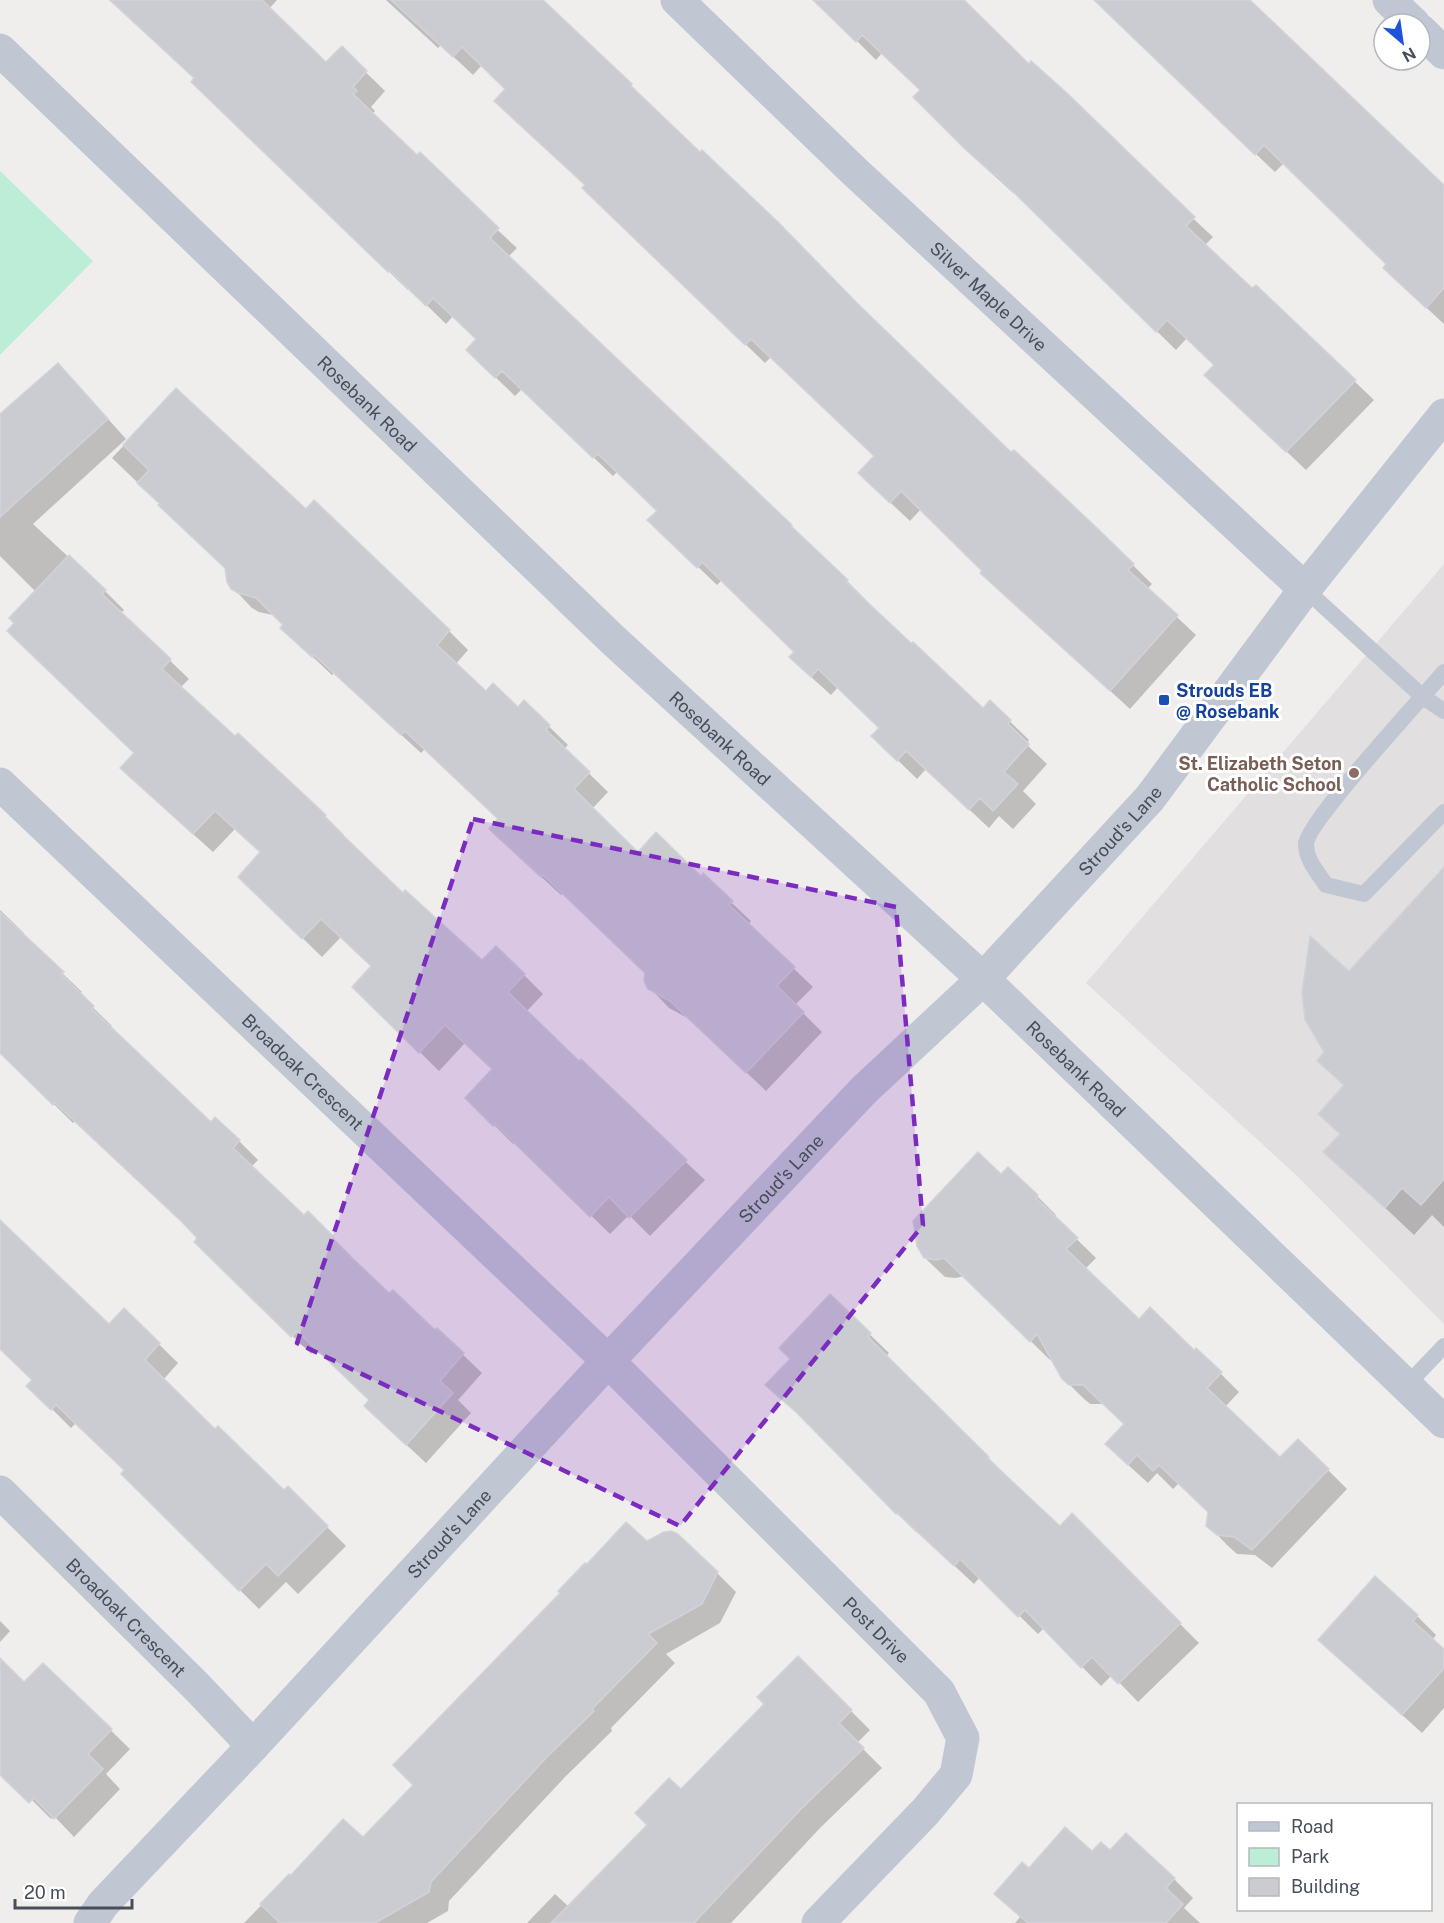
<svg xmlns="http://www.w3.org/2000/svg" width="1444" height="1923" font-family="'Public Sans',sans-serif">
	<rect width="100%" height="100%" fill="#f0eeed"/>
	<!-- education -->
	<polygon fill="#e1dfdf" points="1444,564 1444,1324 1295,1174 1086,983"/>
	<!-- green -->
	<polygon fill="#bcedd7" points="0,171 93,261 0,355"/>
	<!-- shadow -->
	<g fill="#0003">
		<polygon points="109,0 277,0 269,9 326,64 342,49 385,91 371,107 375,111 372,114 517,248 508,257 847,581 866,600 865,602 983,710 990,702 1029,740 1026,744 1047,764 1023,791 1036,804 1013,829 999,816 989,828 926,769 917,779 873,736 881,729 838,687 831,695 810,676 796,652 722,580 717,585 669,539 659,511 618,471 613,476 522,389 515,396 487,369 478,340 453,316 446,324 409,288 408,290 212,101 195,79"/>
		<polygon points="386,0 541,0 1011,454 1096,529 1152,584 1147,589 1196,635 1130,709 1002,592 984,572 921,509 910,521 879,492 876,456 771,357 765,363 603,207 507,89 482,65 473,75 441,45 438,48"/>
		<polygon points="820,0 962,0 1029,66 1213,237 1204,246 1252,291 1256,287 1374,400 1306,470 1226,394 1215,366 1187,338 1176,350 1015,192 1013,193 986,168 916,97 922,91 882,53 876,60 830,14"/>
		<polygon points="1094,0 1250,0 1444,187 1444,324 1404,287 1388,265 1284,163 1275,172"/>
		<polygon points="77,384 126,439 33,524 105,591 124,610 121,613 189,679 180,688 235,739 238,735 325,816 344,835 342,837 403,895 482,962 496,948 524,975 543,994 526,1012 705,1180 650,1236 629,1215 610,1234 515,1141 513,1144 467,1098 494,1069 465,1043 439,1071 354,987 372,967 341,937 322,957 259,896 262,853 235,829 213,852 141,787 135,753 36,592 0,556 0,416"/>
		<polygon points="176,390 306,511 314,502 449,631 468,650 455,665 486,694 518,709 524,702 568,745 564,749 608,792 592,809 638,854 701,878 703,876 751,921 748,925 813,987 795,1005 822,1032 766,1091 691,1020 669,1008 650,988 646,973 563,893 561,895 510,848 500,820 425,749 421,753 334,673 332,675 301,646 277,616 259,612 252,608 233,588 227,568 112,458"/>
		<polygon points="1444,869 1444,1227 1432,1215 1414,1235 1326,1152 1341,1135 1345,1087 1319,1061 1326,1052 1349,973"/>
		<polygon points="0,910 24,933 22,935 82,992 79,994 112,1026 110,1029 211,1124 239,1141 258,1160 251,1167 304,1217 332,1237 351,1256 349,1257 389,1296 435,1332 437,1330 482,1373 458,1400 471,1413 426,1463 385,1425 371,1401 317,1349 311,1354 196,1242 199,1238 75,1121 73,1123 0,1051"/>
		<polygon points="1002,1177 1037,1196 1056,1215 1054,1217 1096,1258 1085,1269 1139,1321 1194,1352 1220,1373 1239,1392 1225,1407 1280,1459 1328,1470 1347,1489 1272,1568 1255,1555 1237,1554 1227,1545 1208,1525 1209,1512 1179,1483 1173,1489 1157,1473 1148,1483 1126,1463 1125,1425 1104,1404 1090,1404 1083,1398 1063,1378 1052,1358 1050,1360 964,1276 956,1278 945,1277 925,1258"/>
		<polygon points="0,1222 109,1326 124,1310 178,1363 163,1380 215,1431 284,1492 288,1488 346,1546 298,1594 286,1582 259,1609 123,1474 126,1471 76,1423 71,1428 47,1404 34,1380 0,1348"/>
		<polygon points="830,1296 889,1353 886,1357 1060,1528 1072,1515 1199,1643 1138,1702 1112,1675 1101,1686 1044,1628 1038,1634 980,1577 974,1584 917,1531 916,1532 815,1430 767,1385 792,1359"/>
		<polygon points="646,1543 717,1573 736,1592 720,1623 666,1654 675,1663 611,1728 612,1731 565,1777 449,1901 448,1911 427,1923 244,1923 289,1877 290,1878 363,1839"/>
		<polygon points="1417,1616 1436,1635 1432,1640 1444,1651 1444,1708 1422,1733 1320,1640"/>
		<polygon points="0,1621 10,1631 0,1642"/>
		<polygon points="798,1658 870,1730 857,1743 882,1768 820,1828 731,1923 527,1923 555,1894 569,1907 766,1704"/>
		<polygon points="0,1660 24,1684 43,1665 130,1749 106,1774 120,1789 74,1837 54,1816 51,1819 0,1768"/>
		<polygon points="1110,1852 1174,1879 1193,1898 1184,1908 1200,1923 1015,1923 1020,1917 996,1894 1029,1870 1092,1853"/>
	</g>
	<!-- building -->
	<g fill="#caccd2" stroke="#d2d3d9" stroke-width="1.5">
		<polygon points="110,0 262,0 326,62 342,46 367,71 353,87 357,91 353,94 417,155 420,152 499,228 490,238 792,525 791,526 848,580 846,582 912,644 913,642 983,708 990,700 1011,720 1008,724 1029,744 1004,772 1018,784 993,811 980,798 969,810 906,751 897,761 871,736 879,728 818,669 811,677 789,657 794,652 702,562 697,568 647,520 657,511 598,454 593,458 502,371 495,378 466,350 476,339 433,298 426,306 389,270 388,272 191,82 194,78"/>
		<polygon points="391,0 543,0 632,84 631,86 700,152 702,150 779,223 857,303 1011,452 1014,450 1097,528 1134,564 1128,570 1178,615 1110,691 980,573 982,571 901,491 890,503 858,473 874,456 751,339 745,345 582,188 585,185 494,101 505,89 462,47 453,57"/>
		<polygon points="813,0 964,0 1029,64 1031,61 1068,94 1195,217 1186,226 1252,288 1256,285 1356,380 1286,452 1204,375 1214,365 1167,320 1156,332 995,174 994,175 965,149 913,97 920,90 862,35 856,42"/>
		<polygon points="1094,0 1250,0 1444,185 1444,288 1426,308 1383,268 1386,264 1264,145 1255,155"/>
		<polygon points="58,363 108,419 0,517 0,414"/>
		<polygon points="176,388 306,509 314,500 450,630 437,645 486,691 493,683 518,707 524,700 550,725 546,730 590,772 574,789 638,852 656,832 701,876 703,873 733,901 729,905 795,967 777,986 804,1012 746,1073 670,1001 648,989 644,981 645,973 543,875 541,877 489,829 498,819 405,731 401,735 314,655 312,657 280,628 283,625 256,598 238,593 231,589 227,582 225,568 158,505 160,504 137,483 149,470 123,445"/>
		<polygon points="69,555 106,590 102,594 171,659 162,669 235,736 238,733 326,815 324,817 403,893 405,890 482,960 496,946 525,974 508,992 579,1061 581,1059 687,1160 629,1218 609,1197 590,1217 495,1124 493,1126 465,1098 492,1069 445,1025 419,1053 352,987 371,966 321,919 302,939 238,877 260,852 215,811 193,834 120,768 134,753 7,631 14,623 9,618"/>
		<polygon points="1444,867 1444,1179 1421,1205 1402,1188 1385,1208 1323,1152 1340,1134 1318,1114 1344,1085 1317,1061 1324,1052 1305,1020 1302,993 1310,936 1349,971"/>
		<polygon points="0,912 64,972 61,974 94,1006 92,1009 211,1122 215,1117 240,1140 233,1148 304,1215 308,1211 333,1236 331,1238 389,1293 393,1290 435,1330 437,1328 464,1353 440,1381 453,1393 406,1445 364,1406 369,1400 297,1331 291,1337 194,1242 197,1238 182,1222 55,1103 53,1105 0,1053"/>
		<polygon points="978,1152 1001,1174 1008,1167 1038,1195 1036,1198 1078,1238 1066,1249 1139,1319 1150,1307 1194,1350 1196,1348 1222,1372 1207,1388 1280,1457 1298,1439 1329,1469 1252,1550 1234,1537 1217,1535 1206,1526 1208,1512 1159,1465 1153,1471 1137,1455 1128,1465 1105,1444 1124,1424 1083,1385 1069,1385 1062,1379 1037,1334 1030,1342 944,1258 936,1260 924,1258 917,1246 913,1221"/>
		<polygon points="0,1220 109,1324 124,1308 160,1343 145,1360 215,1429 218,1426 284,1490 288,1486 328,1526 278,1576 266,1564 239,1591 121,1474 124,1470 56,1405 51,1410 26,1386 32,1380 0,1349"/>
		<polygon points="830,1294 871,1333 868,1337 989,1457 987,1458 1060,1526 1072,1513 1181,1623 1118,1684 1092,1657 1081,1668 1025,1610 1018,1617 960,1559 954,1566 897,1513 896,1514 797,1413 765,1385 790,1359 779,1348"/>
		<polygon points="626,1522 647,1541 664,1532 672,1531 678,1534 718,1572 702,1604 648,1634 657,1643 592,1709 594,1711 546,1758 431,1882 429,1892 375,1923 280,1923 260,1904 289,1874 290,1876 343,1819 363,1837 413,1785 393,1765 560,1593 558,1591 585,1563 587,1564"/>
		<polygon points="1375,1576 1418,1615 1413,1621 1444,1649 1444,1668 1402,1715 1318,1640"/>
		<polygon points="798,1656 852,1710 839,1723 864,1748 801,1809 694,1923 551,1923 647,1825 635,1813 669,1778 681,1789 764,1704 757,1697"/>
		<polygon points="0,1658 24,1682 43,1663 112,1729 88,1754 103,1769 54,1819 34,1798 29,1803 0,1775"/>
		<polygon points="1065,1827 1092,1851 1101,1842 1110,1850 1126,1833 1175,1878 1166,1888 1183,1904 1166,1923 1028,1923 994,1894 1022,1862 1029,1868"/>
	</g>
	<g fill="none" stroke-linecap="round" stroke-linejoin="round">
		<!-- service -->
		<g stroke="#c1c7d2" stroke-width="16">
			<polyline points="1305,589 1423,697 1444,711"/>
			<path d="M 1444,672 C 1422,698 1307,822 1306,844 C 1306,860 1318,873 1326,885 L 1364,894 L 1444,812"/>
			<polyline points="1406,1386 1444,1346"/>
		</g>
		<!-- minor -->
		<g stroke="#c1c7d2" stroke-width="33">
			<path id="s1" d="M 677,0 L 854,171 L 1305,589"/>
			<polyline points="1389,0 1414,24"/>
			<polyline points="1420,30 1444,53"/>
			<path id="s2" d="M 0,784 L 608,1361 L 939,1692 L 963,1738 L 956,1775 L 925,1812 L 818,1923"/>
			<path id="s3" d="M 0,1492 L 197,1687 L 253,1746"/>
		</g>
		<!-- tertiary -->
		<g stroke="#c1c7d2" stroke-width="33">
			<path id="s4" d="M 0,50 L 612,639 L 983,979 L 1444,1422"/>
			<path id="s5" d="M 90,1923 L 103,1904 L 253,1746 L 608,1361 L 864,1090 L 983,979 L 1150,798 L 1305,589 L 1444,415"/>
		</g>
	</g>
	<!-- marked area -->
	<path fill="#7b2cbf" fill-opacity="0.2" stroke="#7b2cbf" stroke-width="4.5" stroke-dasharray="12 8" stroke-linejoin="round" d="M 473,819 L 896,907 L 923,1225 L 680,1526 L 297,1343 Z"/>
	<!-- markers -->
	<rect fill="#1a4fb4" stroke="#fff" stroke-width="2" x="1158" y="694" width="12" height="12" rx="3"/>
	<circle fill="#8d6e63" stroke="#fff" stroke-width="2" cx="1354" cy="773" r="6"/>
	<g text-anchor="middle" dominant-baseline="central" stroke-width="6" stroke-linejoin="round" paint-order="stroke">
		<!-- street labels -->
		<g font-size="18" fill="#464e5a" stroke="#fff">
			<text stroke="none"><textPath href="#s1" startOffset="430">Silver Maple Drive</textPath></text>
			<text stroke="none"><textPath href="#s4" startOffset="510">Rosebank Road</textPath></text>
			<text stroke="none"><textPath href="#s4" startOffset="996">Rosebank Road</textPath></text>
			<text stroke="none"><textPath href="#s5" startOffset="1502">Stroud's Lane</textPath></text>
			<text stroke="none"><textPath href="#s4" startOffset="1482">Rosebank Road</textPath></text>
			<text stroke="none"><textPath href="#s2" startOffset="418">Broadoak Crescent</textPath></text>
			<text stroke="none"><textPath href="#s5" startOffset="1016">Stroud's Lane</textPath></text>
			<text stroke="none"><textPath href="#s5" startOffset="530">Stroud's Lane</textPath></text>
			<text stroke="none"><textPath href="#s3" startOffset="178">Broadoak Crescent</textPath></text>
			<text stroke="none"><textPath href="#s2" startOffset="1218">Post Drive</textPath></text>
		</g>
		<!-- transit labels -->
		<g font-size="18" font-weight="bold" fill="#164399" stroke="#fff" text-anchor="start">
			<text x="1176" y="690">Strouds EB<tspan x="1176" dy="21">@ Rosebank</tspan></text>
		</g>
		<!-- education labels -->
		<g font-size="18" font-weight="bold" fill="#785e54" stroke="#fff" text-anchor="end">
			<text x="1342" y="763">St. Elizabeth Seton<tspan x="1342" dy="21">Catholic School</tspan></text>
		</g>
	</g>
	<!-- legend -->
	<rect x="1237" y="1803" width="195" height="108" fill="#ffffff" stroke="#b5b8bd" stroke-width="1.5"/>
	<rect x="1249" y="1822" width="30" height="9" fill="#c1c7d2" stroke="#b5b8bd" stroke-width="1.5"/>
	<text x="1291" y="1833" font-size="18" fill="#464e5a">Road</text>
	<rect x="1249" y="1848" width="30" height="18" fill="#bcedd7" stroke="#b5b8bd" stroke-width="1.5"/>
	<text x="1291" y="1863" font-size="18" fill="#464e5a">Park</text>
	<rect x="1249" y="1878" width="30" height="18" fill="#caccd2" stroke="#b5b8bd" stroke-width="1.5"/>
	<text x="1291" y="1893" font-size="18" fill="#464e5a">Building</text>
	<!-- north arrow -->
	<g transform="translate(1402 42) rotate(151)"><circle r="28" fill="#ffffff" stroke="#b5b8bd" stroke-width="1.5"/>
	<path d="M0-4.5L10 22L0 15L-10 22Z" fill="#1e52da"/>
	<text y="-9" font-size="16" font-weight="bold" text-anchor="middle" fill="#464e5a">N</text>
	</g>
	<!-- scale -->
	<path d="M15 1899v9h117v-9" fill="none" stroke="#464e5a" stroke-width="3"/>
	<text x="24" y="1899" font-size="18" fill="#464e5a" stroke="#ffffff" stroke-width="4.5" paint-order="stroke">20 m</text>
</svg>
